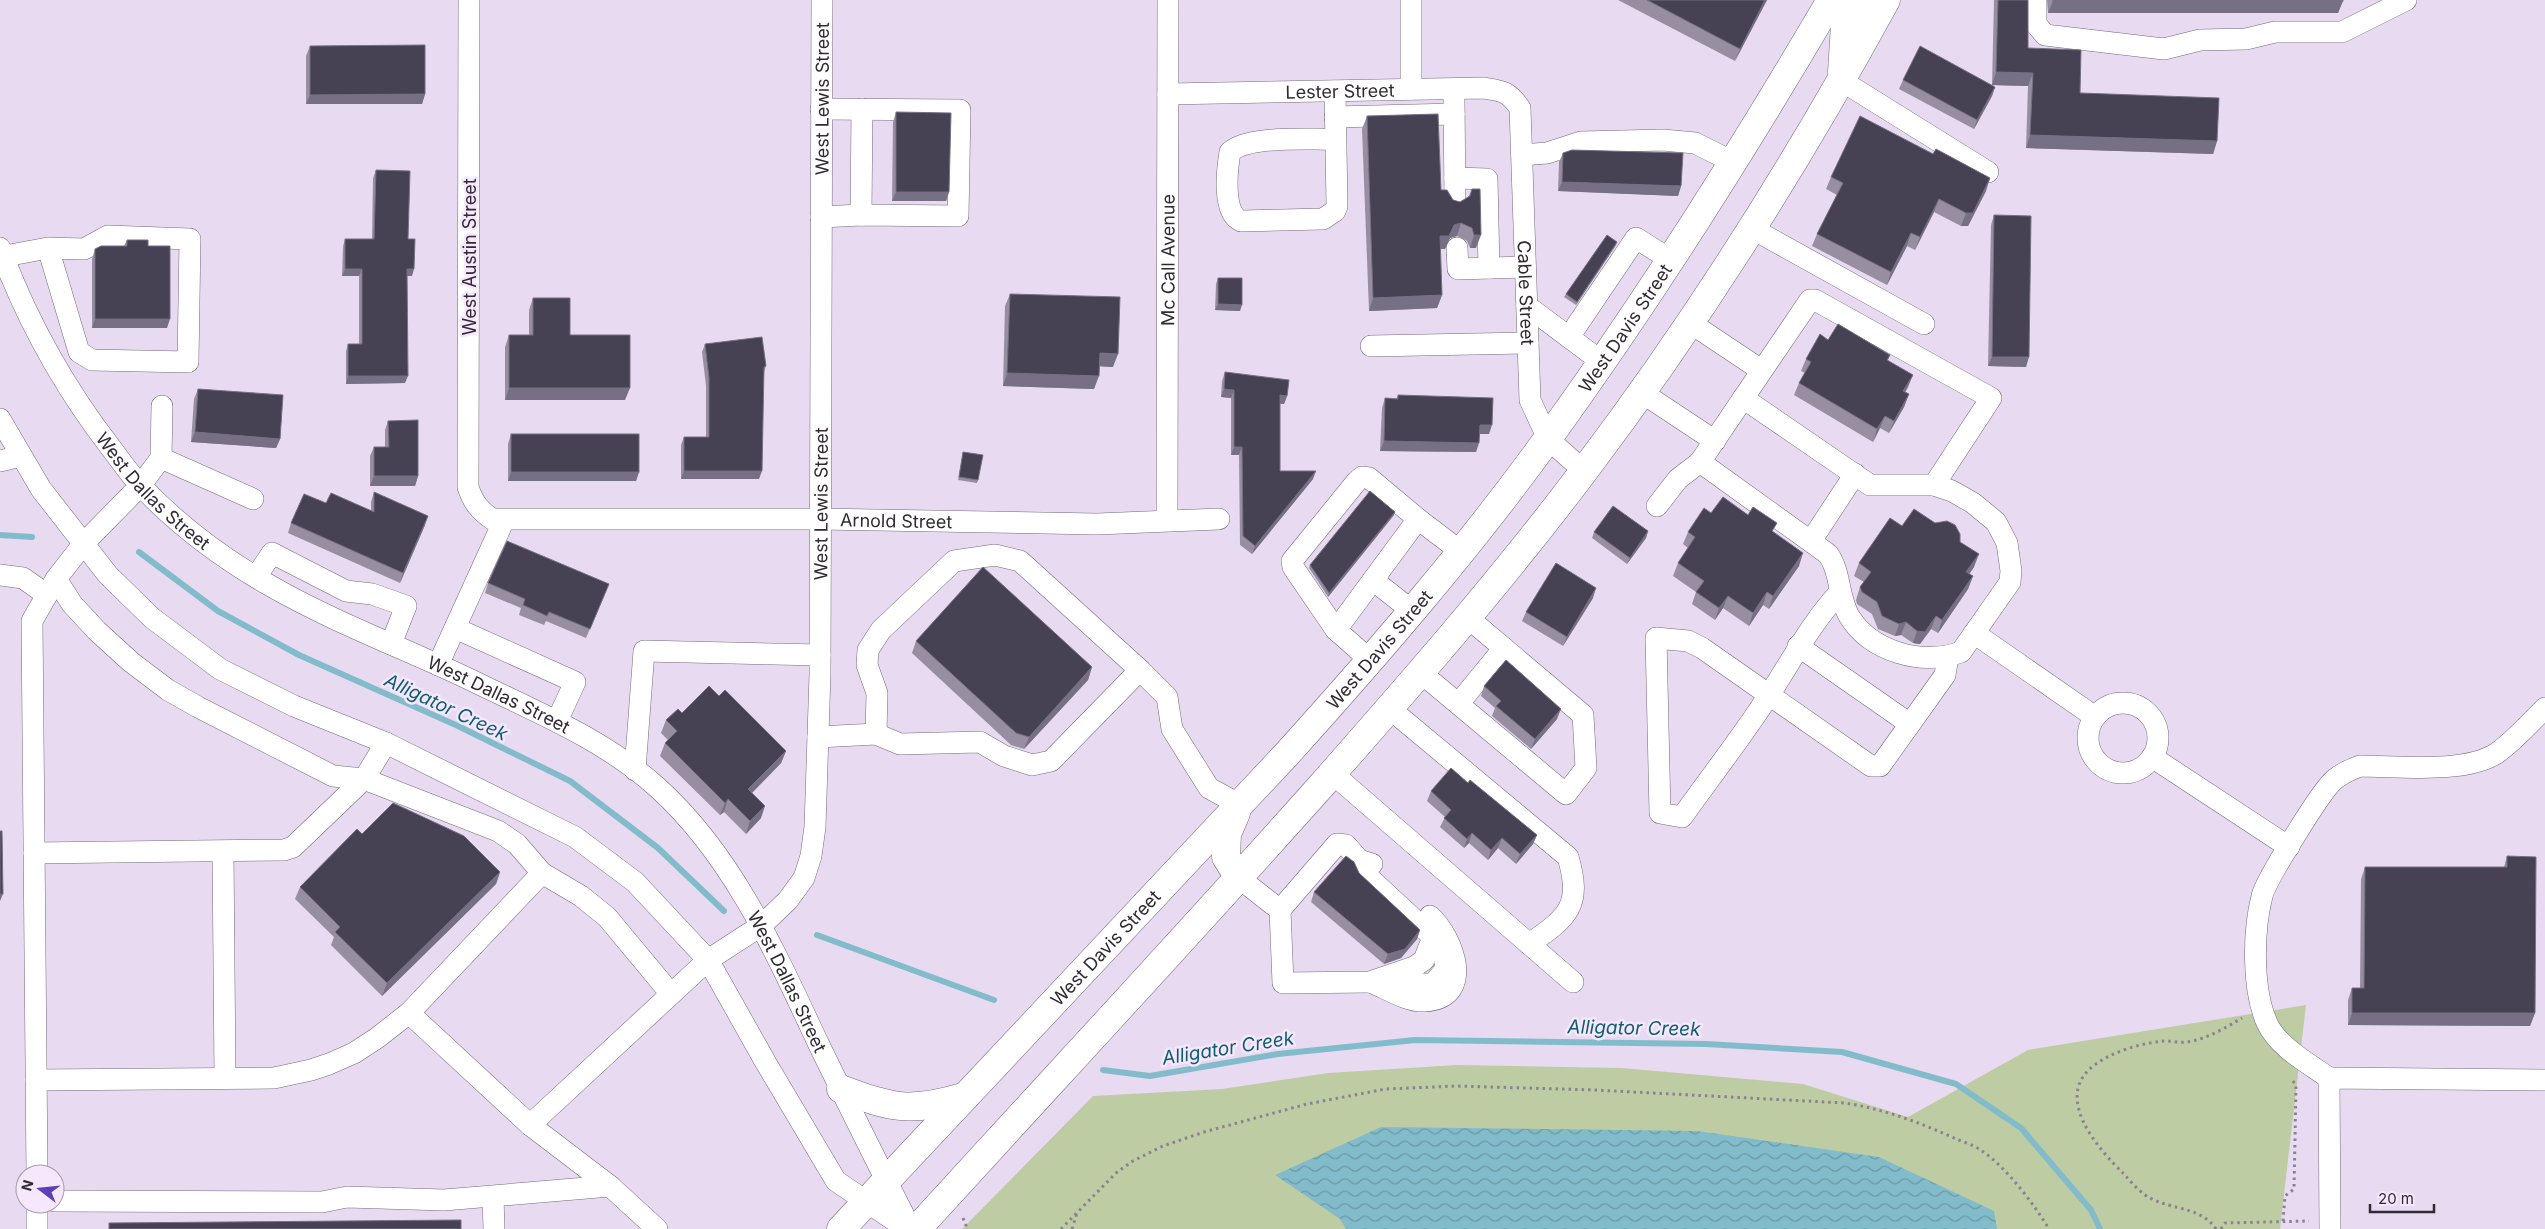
<svg xmlns="http://www.w3.org/2000/svg" width="2545" height="1229" font-family="Inter,sans-serif">
	<defs>
		<pattern id="water-waves" width="16" height="10" patternUnits="userSpaceOnUse" patternTransform="scale(1.25)"><rect width="16" height="10" fill="#82bccb"/><path d="M0 5q4-4 8 0t8 0" fill="none" stroke="#6b99a5"/></pattern>
	</defs>
	<rect width="100%" height="100%" fill="#e8daf0"/>
	<!-- park -->
	<polygon fill="#becca4" points="2306,1005 2280,1229 962,1229 1093,1096 1222,1089 1328,1073 1457,1065 1622,1068 1803,1084 1908,1117 2028,1050"/>
	<!-- water -->
	<polygon fill="url(#water-waves)" points="1381,1127 1697,1131 1879,1157 1994,1211 1997,1229 1346,1229 1340,1219 1275,1175"/>
	<g fill="none" stroke-linecap="round" stroke-linejoin="round">
		<!-- stream -->
		<g stroke="#82bccb" stroke-width="6">
			<polyline points="0,535 32,537"/>
			<polyline points="139,552 218,611 299,655 458,726 570,781 658,848 724,911"/>
			<polyline points="817,935 994,1000"/>
			<polyline points="1103,1070 1150,1076 1278,1054 1415,1040 1706,1044 1842,1052 1956,1084 2021,1128 2091,1210 2100,1229"/>
		</g>
		<defs>
			<g id="minor">
				<path id="s1" d="M 469,0 L 468,487 C 473,502 479,510 492,519 L 820,519 L 1097,524 L 1219,519"/>
				<polyline points="1411,0 1411,89"/>
				<polyline points="2036,0 2036,24 2045,35 2164,49 2200,40 2246,39 2275,32 2342,32 2406,0"/>
				<polyline points="1842,81 1988,172"/>
				<path d="M 1335,91 L 1337,206 L 1335,211 L 1323,219 L 1241,221 C 1222,213 1227,170 1230,152 C 1249,135 1309,140 1336,139"/>
				<path id="s2" d="M 1168,94 L 1483,88 C 1503,91 1508,91 1520,108 L 1530,400 L 1548,439 L 1584,471"/>
				<polyline points="1454,100 1455,202"/>
				<polyline points="1335,117 1454,114"/>
				<polyline points="1522,155 1547,153 1581,142 1663,140 1695,143 1735,163"/>
				<polyline points="1455,178 1487,179 1489,268"/>
				<polyline points="861,215 862,109"/>
				<polyline points="821,217 861,215 958,216 960,110 821,109"/>
				<polyline points="1751,228 1924,324"/>
				<path id="s3" d="M 0,248 C 27,321 64,387 111,448 C 121,461 130,475 142,487 C 179,526 222,558 269,585 C 333,622 404,648 471,680 C 536,712 604,739 658,788 C 735,858 777,956 820,1047 C 850,1108 880,1169 911,1229"/>
				<polyline points="1457,248 1458,269 1525,267"/>
				<polyline points="0,257 48,248 84,249 108,236 190,239 188,362 92,360 79,352 48,248"/>
				<polyline points="1527,306 1602,362"/>
				<polyline points="1689,322 1761,370"/>
				<polyline points="1569,337 1636,238 1671,260"/>
				<polyline points="1371,346 1528,343"/>
				<polyline points="1641,392 1715,441"/>
				<polyline points="0,419 41,489 108,575 152,618 220,669 294,706 386,743 575,837 635,882 708,960 766,1063 836,1181 907,1229"/>
				<polyline points="161,458 162,406"/>
				<polyline points="0,461 21,456"/>
				<path d="M 1700,462 L 1828,554 C 1841,572 1838,597 1849,616 C 1871,652 1922,666 1961,652 L 2010,582 L 2011,571 L 2007,543 L 1996,522 L 1973,503 L 1952,491 L 1934,485 L 1870,485 L 1743,398"/>
				<polyline points="1657,506 1678,479 1700,462 1810,300 1815,300 1991,398 1934,485"/>
				<path id="s4" d="M 1167,519 L 1168,0"/>
				<polyline points="1811,541 1855,474"/>
				<polyline points="0,575 23,578 47,595"/>
				<polyline points="256,577 272,553 346,591 372,594 406,606 391,644"/>
				<polyline points="56,579 72,604 97,631 131,662 168,690 198,707 333,776 364,779 498,831 517,844 542,873"/>
				<polyline points="1373,580 1411,610"/>
				<path d="M 1840,592 C 1811,623 1792,660 1769,695 C 1742,737 1711,776 1682,817 L 1660,813 L 1656,638 L 1688,641 L 1702,648 L 1871,766 L 1880,766 L 1945,675 L 1948,656"/>
				<polyline points="455,628 575,682 557,721"/>
				<polyline points="1336,630 1418,519"/>
				<polyline points="1974,633 2095,717"/>
				<polyline points="1798,646 1910,724"/>
				<polyline points="1370,660 1336,630 1293,567 1292,561 1357,481 1362,477 1369,478 1418,519 1460,551"/>
				<polyline points="438,665 504,520"/>
				<polyline points="1420,672 1566,794 1586,768 1583,715 1467,617"/>
				<polyline points="1459,703 1504,648"/>
				<circle cx="2123" cy="738" r="35"/>
				<path d="M 1389,708 L 1568,857 C 1582,905 1569,917 1529,944"/>
				<polyline points="876,734 877,693 867,665 868,650 881,630 954,561 995,555 1020,561 1140,670"/>
				<polyline points="818,737 876,734 900,744 980,742 1004,756 1032,765 1051,761 1140,670 1167,697 1172,729 1209,788 1240,805"/>
				<polyline points="2152,757 2289,847"/>
				<polyline points="635,770 644,651 820,655"/>
				<polyline points="1332,773 1573,982"/>
				<polyline points="223,852 225,1078"/>
				<polyline points="34,853 284,850 293,847 364,779 386,743"/>
				<polyline points="1239,878 1280,910 1283,983 1370,982 1414,967 1424,960 1433,937 1364,873 1359,860"/>
				<polyline points="1280,910 1337,844 1346,845 1359,860 1372,864"/>
				<polyline points="1392,977 1410,984 1433,984 1446,969 1444,955"/>
				<path d="M 1370,982 C 1386,988 1407,1002 1424,1001 C 1476,999 1454,938 1430,916"/>
				<polyline points="409,1013 530,1125 610,1186 657,1229"/>
				<path d="M 2329,1078 C 2308,1063 2278,1047 2267,1023 C 2252,989 2253,932 2262,896 C 2266,880 2321,791 2334,780 C 2342,773 2350,770 2360,766 C 2399,766 2465,774 2497,753 C 2514,741 2530,723 2545,708"/>
				<polyline points="36,1080 274,1078 311,1070 329,1064 354,1053 377,1038 409,1013 542,873 581,896 607,917 671,994"/>
				<path id="s5" d="M 530,1125 L 708,960 L 762,925 L 788,900 L 804,878 L 811,856 L 815,827 L 820,674 L 822,0"/>
				<polyline points="37,1174 32,621 56,579 84,543 140,486 161,458 253,499"/>
				<polyline points="493,1197 494,1229"/>
				<polyline points="55,1201 322,1202 347,1197 444,1200 610,1186"/>
				<polyline points="37,1204 37,1229"/>
				<polyline points="2330,1229 2329,1078 2545,1080"/>
			</g>
			<g id="major">
				<polyline points="1842,72 1845,25 1859,0"/>
				<polyline points="1236,813 1227,834 1226,857 1239,878"/>
				<path d="M 841,1089 C 892,1108 910,1113 963,1097"/>
				<path id="s6" d="M 841,1229 L 1286,755 C 1378,653 1469,548 1549,437 C 1651,296 1743,150 1831,0"/>
				<path d="M 917,1229 C 1052,1081 1188,935 1321,786 C 1411,684 1502,580 1584,471 C 1696,323 1797,163 1886,0"/>
			</g>
		</defs>
		<!-- minor casing -->
		<use href="#minor" stroke="#76697d" stroke-width="22"/>
		<!-- major casing -->
		<use href="#major" stroke="#76697d" stroke-width="29"/>
		<!-- path -->
		<g stroke="#8b8191" stroke-width="3" stroke-dasharray="2.5 4" stroke-linecap="butt">
			<polyline points="963,1218 966,1225 964,1229"/>
			<polyline points="2283,1221 2285,1196 2294,1189 2296,1085 2292,1080"/>
			<path d="M 1061,1229 L 1116,1173 L 1133,1161 L 1163,1146 L 1204,1132 L 1307,1104 L 1386,1089 L 1456,1086 L 1595,1090 L 1845,1103 C 1883,1109 1919,1122 1954,1138 C 1963,1142 1974,1145 1982,1151 C 2006,1167 2034,1204 2049,1229"/>
			<polyline points="1072,1229 1077,1213"/>
			<path d="M 2216,1229 C 2201,1207 2174,1210 2152,1199 C 2141,1194 2132,1183 2124,1174 C 2097,1148 2051,1095 2096,1064 C 2114,1051 2142,1043 2164,1041 C 2172,1041 2180,1043 2187,1042 C 2207,1039 2225,1028 2242,1018"/>
			<polyline points="2221,1229 2225,1223 2309,1221"/>
		</g>
		<!-- minor -->
		<use href="#minor" stroke="#fff" stroke-width="21"/>
		<!-- major -->
		<use href="#major" stroke="#fff" stroke-width="28"/>
	</g>
	<!-- wall -->
	<g fill="#988ea2">
		<polygon points="1618,0 1767,0 1735,61"/>
		<polygon points="1994,0 2028,0 2028,48 2080,93 2217,141 2213,154 2026,148 2028,86 1992,85"/>
		<polygon points="2047,0 2343,0 2338,13 2048,13"/>
		<polygon points="310,46 425,94 422,104 306,104 306,56"/>
		<polygon points="1903,80 1995,87 1992,96 1974,129 1899,89"/>
		<polygon points="896,112 949,192 946,201 892,201 893,122"/>
		<polygon points="1367,116 1441,190 1453,200 1460,202 1469,196 1472,189 1476,248 1470,248 1467,241 1457,236 1450,238 1445,249 1440,249 1442,295 1437,308 1369,311 1362,129"/>
		<polygon points="1563,153 1681,186 1678,196 1558,191 1559,162"/>
		<polygon points="376,170 408,239 412,276 407,276 405,383 346,384 346,351 348,344 359,344 359,276 342,276 343,246 345,239 372,239 373,178"/>
		<polygon points="1831,177 1986,191 1968,226 1961,226 1934,212 1915,250 1907,246 1887,285 1812,246 1817,234 1837,195 1826,189"/>
		<polygon points="1994,215 2026,367 1988,366 1991,225"/>
		<polygon points="127,240 148,246 167,328 92,328 92,259 95,249 124,246"/>
		<polygon points="1616,245 1576,305 1564,297 1566,294"/>
		<polygon points="1218,278 1240,311 1215,310 1216,284"/>
		<polygon points="1010,294 1113,367 1099,366 1094,389 1003,386 1005,306"/>
		<polygon points="533,298 570,335 625,400 505,400 505,347 509,335 529,335 529,310"/>
		<polygon points="1828,340 1890,355 1888,360 1908,387 1905,392 1909,394 1904,407 1889,433 1880,428 1873,442 1794,395 1799,383 1805,373 1801,371 1806,359"/>
		<polygon points="705,344 766,366 764,372 759,479 681,479 681,445 684,437 706,437 706,386 702,352"/>
		<polygon points="1225,372 1287,396 1284,404 1280,404 1280,471 1313,479 1252,554 1240,545 1239,455 1231,455 1231,398 1221,397 1222,381"/>
		<polygon points="198,389 280,439 276,448 191,442 194,399"/>
		<polygon points="1398,395 1489,434 1479,434 1476,452 1380,451 1382,408 1385,398 1396,399"/>
		<polygon points="388,421 418,476 415,486 370,486 370,456 374,447 385,447 385,430"/>
		<polygon points="511,434 639,472 636,481 508,481 508,444"/>
		<polygon points="963,452 978,480 977,483 958,480"/>
		<polygon points="374,492 425,525 400,583 288,533 291,523 326,503 371,510 371,502"/>
		<polygon points="1711,513 1773,533 1799,566 1769,609 1763,605 1749,626 1723,608 1715,620 1692,604 1696,592 1673,576 1678,563 1688,548 1683,544 1688,532"/>
		<polygon points="1394,515 1328,597 1309,568 1310,565"/>
		<polygon points="1902,526 1974,567 1969,574 1973,576 1968,589 1938,633 1931,629 1920,644 1913,643 1901,635 1895,636 1878,629 1872,614 1857,604 1856,600 1860,587 1864,582 1854,576 1859,563"/>
		<polygon points="1648,531 1646,538 1627,564 1592,538 1594,532"/>
		<polygon points="488,583 609,584 586,638 546,621 544,625 519,615 521,608 485,593"/>
		<polygon points="1593,598 1563,646 1522,621 1526,612"/>
		<polygon points="916,641 1092,667 1088,680 1024,749 1011,745 912,653"/>
		<polygon points="1484,686 1557,719 1531,749 1492,716 1495,708 1481,696"/>
		<polygon points="719,696 786,751 781,763 752,793 761,818 746,834 724,812 720,815 660,756 665,743 668,740 661,733 666,720"/>
		<polygon points="1468,783 1537,835 1533,844 1516,864 1498,848 1488,860 1469,843 1464,848 1440,827 1445,817 1427,801 1431,791"/>
		<polygon points="362,834 500,872 496,884 382,996 331,945 334,937 295,899 300,887"/>
		<polygon points="2507,856 2535,1013 2530,1026 2348,1025 2348,1000 2352,988 2360,988 2361,879 2365,867 2504,867"/>
		<polygon points="1359,873 1420,930 1417,939 1401,958 1384,964 1311,902 1314,892"/>
	</g>
	<!-- shaded-wall -->
	<g fill="#776f83">
		<polygon points="1765,0 1767,0 1735,61 1740,49"/>
		<polygon points="2053,1 2343,1 2338,13 2048,13"/>
		<polygon points="1996,72 2033,73 2028,86 1992,85"/>
		<polygon points="1995,87 1992,96 1974,129 1977,120"/>
		<polygon points="425,94 422,104 306,104 310,95"/>
		<polygon points="2030,135 2217,141 2213,154 2026,148"/>
		<polygon points="1990,178 1986,191 1968,226 1961,226 1966,213"/>
		<polygon points="1562,182 1681,186 1678,196 1558,191"/>
		<polygon points="896,192 949,192 946,201 892,201"/>
		<polygon points="1939,199 1934,212 1915,250 1920,237"/>
		<polygon points="1461,223 1457,236 1450,238 1445,249 1435,249 1440,236 1454,225"/>
		<polygon points="1911,233 1907,246 1887,285 1891,272"/>
		<polygon points="1474,235 1481,235 1476,248 1470,248"/>
		<polygon points="1617,242 1616,245 1576,305 1577,302"/>
		<polygon points="345,269 362,269 359,276 342,276"/>
		<polygon points="407,269 414,269 412,276 405,276"/>
		<polygon points="1442,295 1437,308 1369,311 1373,298"/>
		<polygon points="1218,304 1242,305 1240,311 1215,310"/>
		<polygon points="95,319 170,319 167,328 92,328"/>
		<polygon points="1100,353 1118,354 1113,367 1095,366"/>
		<polygon points="1992,357 2029,357 2026,367 1988,366"/>
		<polygon points="1007,373 1099,376 1094,389 1003,386"/>
		<polygon points="1913,375 1908,387 1899,403 1903,391"/>
		<polygon points="348,376 408,376 405,383 346,384"/>
		<polygon points="509,388 630,388 625,400 505,400"/>
		<polygon points="1224,389 1234,390 1231,398 1221,397"/>
		<polygon points="1909,394 1904,407 1889,433 1894,421"/>
		<polygon points="1280,395 1287,396 1284,404 1277,403"/>
		<polygon points="1885,416 1880,428 1873,442 1877,429"/>
		<polygon points="1480,425 1492,425 1489,434 1476,434"/>
		<polygon points="195,432 280,439 276,448 191,442"/>
		<polygon points="1384,441 1479,443 1476,452 1380,451"/>
		<polygon points="1234,447 1242,447 1239,455 1231,455"/>
		<polygon points="684,471 762,471 759,479 681,479"/>
		<polygon points="1316,471 1313,479 1252,554 1255,546"/>
		<polygon points="511,472 639,472 636,481 508,481"/>
		<polygon points="374,476 418,476 415,486 370,486"/>
		<polygon points="1395,512 1394,515 1328,597 1329,593"/>
		<polygon points="428,516 425,525 400,583 403,573"/>
		<polygon points="1648,531 1646,538 1627,564 1630,558"/>
		<polygon points="1803,553 1799,566 1769,609 1773,596"/>
		<polygon points="1979,554 1974,567 1962,585 1966,572"/>
		<polygon points="1973,576 1968,589 1938,633 1942,620"/>
		<polygon points="1596,588 1593,598 1563,646 1567,637"/>
		<polygon points="1767,592 1763,605 1749,626 1753,613"/>
		<polygon points="1728,596 1723,608 1715,620 1719,608"/>
		<polygon points="1936,616 1931,629 1920,644 1913,643 1917,631"/>
		<polygon points="1906,622 1901,635 1895,636 1899,624"/>
		<polygon points="1092,667 1088,680 1024,749 1029,737"/>
		<polygon points="1561,709 1557,719 1531,749 1535,739"/>
		<polygon points="786,751 781,763 744,801 748,789"/>
		<polygon points="728,799 724,812 720,815 725,803"/>
		<polygon points="765,806 761,818 746,834 750,821"/>
		<polygon points="1472,833 1469,843 1464,848 1467,839"/>
		<polygon points="1537,835 1533,844 1516,864 1520,854"/>
		<polygon points="1502,838 1498,848 1488,860 1491,850"/>
		<polygon points="500,872 496,884 382,996 387,983"/>
		<polygon points="0,894 3,894 0,901"/>
		<polygon points="1420,930 1417,939 1401,958 1384,964 1388,954"/>
		<polygon points="2352,1013 2535,1013 2530,1026 2348,1025"/>
	</g>
	<!-- building -->
	<g fill="#474154" stroke="#776f83">
		<polygon points="1647,0 1765,0 1740,49"/>
		<polygon points="1998,0 2028,0 2028,48 2081,50 2080,93 2219,98 2217,141 2030,135 2033,73 1996,72"/>
		<rect x="2053" y="0" width="290" height="1"/>
		<polygon points="425,45 425,94 310,95 310,46"/>
		<polygon points="1920,46 1995,87 1977,120 1903,80"/>
		<polygon points="896,112 951,113 949,192 896,192"/>
		<polygon points="1438,114 1441,190 1447,190 1453,200 1460,202 1470,196 1472,189 1480,189 1481,235 1474,235 1472,228 1461,223 1454,225 1449,236 1440,236 1442,295 1373,298 1367,116"/>
		<polygon points="1860,116 1933,154 1936,149 1990,178 1973,213 1966,213 1939,199 1920,237 1911,233 1891,272 1817,234 1843,183 1831,177"/>
		<polygon points="1572,150 1683,153 1681,186 1562,182 1563,153"/>
		<polygon points="376,170 410,171 408,239 415,239 414,269 407,269 408,376 348,376 348,344 362,344 362,269 345,269 345,239 374,239"/>
		<polygon points="1994,215 2031,216 2029,357 1992,357"/>
		<polygon points="1607,235 1617,242 1577,302 1566,294"/>
		<polygon points="127,240 148,240 148,246 170,246 170,319 95,319 95,249 101,246 127,246"/>
		<polygon points="1218,278 1242,278 1242,305 1218,304"/>
		<polygon points="1010,294 1120,297 1118,354 1100,353 1099,376 1007,373"/>
		<polygon points="533,298 570,298 570,335 630,335 630,388 509,388 509,335 533,335"/>
		<polygon points="1838,324 1890,355 1887,360 1913,375 1903,391 1909,394 1894,421 1885,416 1877,429 1799,383 1811,362 1806,359 1820,334 1828,340"/>
		<polygon points="762,337 766,366 764,367 762,471 684,471 684,437 709,437 709,378 705,344"/>
		<polygon points="1225,372 1289,380 1287,396 1280,395 1280,471 1316,471 1255,546 1243,536 1242,447 1234,447 1234,390 1224,389"/>
		<polygon points="198,389 283,395 280,439 195,432"/>
		<polygon points="1398,395 1493,398 1492,425 1480,425 1479,443 1384,441 1385,398 1398,399"/>
		<polygon points="418,420 418,476 374,476 374,447 389,447 388,421"/>
		<rect x="511" y="434" width="128" height="38"/>
		<polygon points="963,452 983,455 978,480 959,477"/>
		<polygon points="1370,491 1395,512 1329,593 1310,565"/>
		<polygon points="374,492 428,516 403,573 291,523 304,494 326,503 331,493 374,512"/>
		<polygon points="1723,497 1748,515 1753,507 1777,523 1772,531 1803,553 1773,596 1767,592 1753,613 1728,596 1719,608 1696,592 1704,581 1678,563 1695,537 1688,532 1704,508 1711,513"/>
		<polygon points="1613,506 1648,531 1630,558 1594,532"/>
		<polygon points="1914,509 1935,523 1947,521 1955,525 1960,534 1960,542 1979,554 1966,572 1973,576 1942,620 1936,616 1925,632 1917,631 1906,622 1899,624 1882,616 1877,602 1862,592 1860,587 1871,572 1859,563 1890,518 1902,526"/>
		<polygon points="507,541 609,584 590,629 549,612 547,616 523,605 525,599 488,583"/>
		<polygon points="1556,563 1596,588 1567,637 1526,612"/>
		<polygon points="983,567 1092,667 1029,737 1016,733 916,641"/>
		<polygon points="1506,660 1561,709 1535,739 1496,706 1501,701 1484,686"/>
		<polygon points="709,686 719,696 725,690 786,751 748,789 765,806 750,821 728,799 725,803 665,743 677,731 666,720 678,709 682,713"/>
		<polygon points="1451,768 1468,783 1470,780 1537,835 1520,854 1502,838 1491,850 1472,833 1467,839 1444,818 1451,810 1431,791"/>
		<polygon points="393,803 464,836 500,872 387,983 335,932 340,927 300,887 357,829 362,834"/>
		<polygon points="0,831 2,831 3,894 0,894"/>
		<polygon points="1346,856 1354,862 1359,873 1420,930 1405,949 1388,954 1314,892"/>
		<polygon points="2507,856 2536,857 2535,1013 2352,1013 2352,988 2364,988 2365,867 2507,867"/>
		<polygon points="461,1220 461,1229 109,1229 109,1223"/>
	</g>
	<g text-anchor="middle" dominant-baseline="central" stroke-width="5" stroke-linejoin="round" paint-order="stroke">
		<!-- street labels -->
		<g font-size="18" fill="#302a33" stroke="#f6e7fd">
			<text stroke="none"><textPath href="#s2" startOffset="172">Lester Street</textPath></text>
			<text stroke="none"><textPath href="#s5" startOffset="1151">West Lewis Street</textPath></text>
			<text transform="translate(469 257) rotate(-90)">West Austin Street</text>
			<text stroke="none"><textPath href="#s4" startOffset="259">Mc Call Avenue</textPath></text>
			<text stroke="none"><textPath href="#s2" startOffset="544">Cable Street</textPath></text>
			<text stroke="none"><textPath href="#s6" startOffset="1196">West Davis Street</textPath></text>
			<text stroke="none"><textPath href="#s3" startOffset="290">West Dallas Street</textPath></text>
			<text stroke="none"><textPath href="#s5" startOffset="746">West Lewis Street</textPath></text>
			<text stroke="none"><textPath href="#s1" startOffset="932">Arnold Street</textPath></text>
			<text stroke="none"><textPath href="#s6" startOffset="791">West Davis Street</textPath></text>
			<text stroke="none"><textPath href="#s3" startOffset="695">West Dallas Street</textPath></text>
			<text stroke="none"><textPath href="#s6" startOffset="386">West Davis Street</textPath></text>
			<text stroke="none"><textPath href="#s3" startOffset="1115">West Dallas Street</textPath></text>
		</g>
		<!-- water labels -->
		<g font-size="19" font-style="italic" fill="#0e5e6f" stroke="#f6e7fd">
			<text transform="translate(446 707) rotate(25)">Alligator Creek</text>
			<text transform="translate(1634 1028) rotate(1)">Alligator Creek</text>
			<text transform="translate(1228 1048) rotate(-9)">Alligator Creek</text>
		</g>
	</g>
	<!-- north arrow -->
	<g transform="translate(40 1189) rotate(286)"><circle r="24" fill="#f6e7fd" stroke="#a79bac"/>
	<path d="M0-4L9 19L0 12L-9 19Z" fill="#5e3fb7"/>
	<text y="-8" font-size="14" font-weight="bold" text-anchor="middle" fill="#302a33">N</text>
	</g>
	<!-- scale -->
	<path d="M2370 1204v8h64v-8" fill="none" stroke="#302a33" stroke-width="2.5"/>
	<text x="2378" y="1204" font-size="15" fill="#302a33" stroke="#f6e7fd" stroke-width="4" paint-order="stroke">20 m</text>
</svg>
